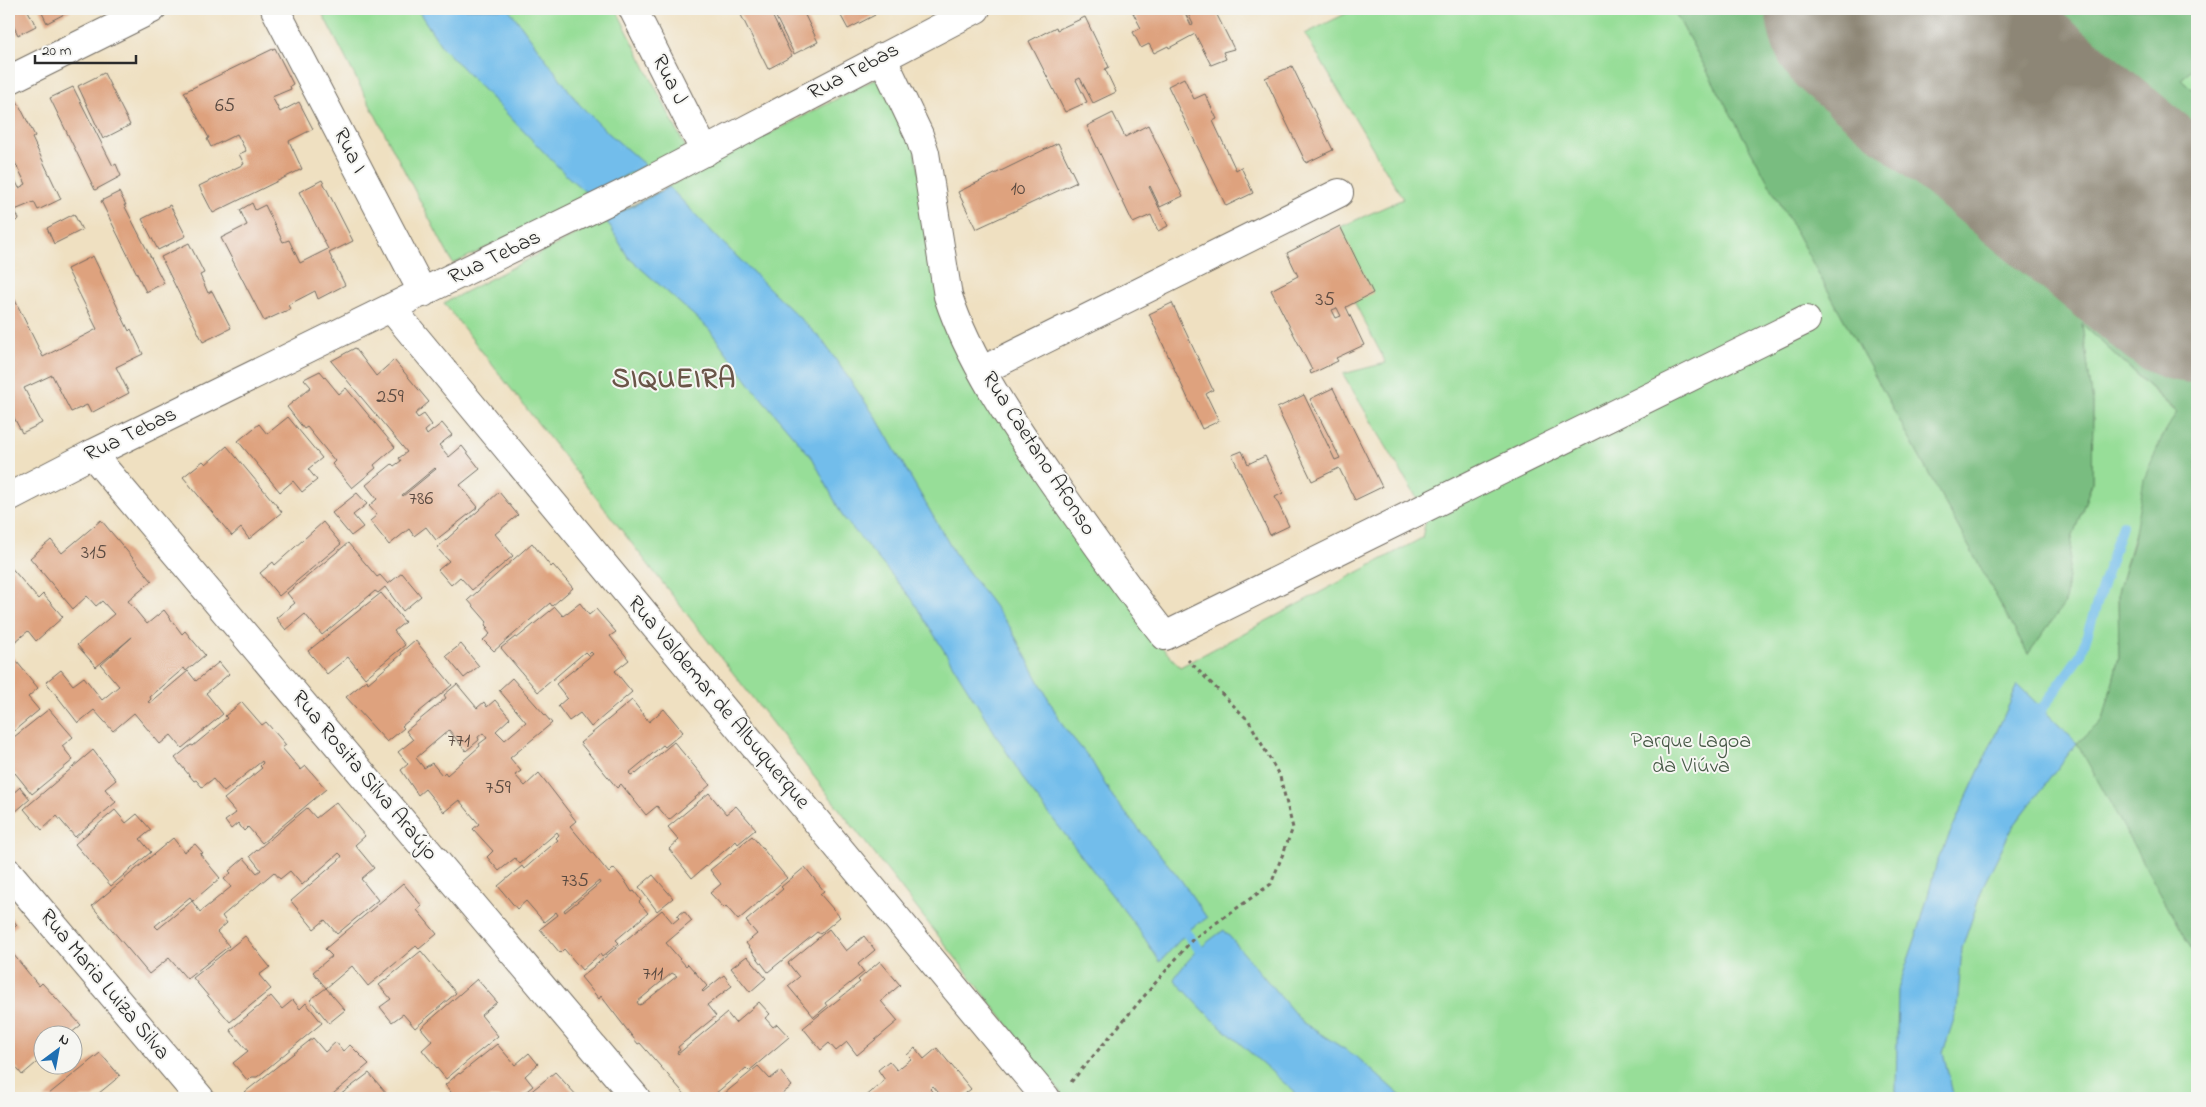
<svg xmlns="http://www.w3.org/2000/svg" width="2206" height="1107" font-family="'Indie Flower',sans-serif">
	<rect width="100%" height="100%" fill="#f6f6f2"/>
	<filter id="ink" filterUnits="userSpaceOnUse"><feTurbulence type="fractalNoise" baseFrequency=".02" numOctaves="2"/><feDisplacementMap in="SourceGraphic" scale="10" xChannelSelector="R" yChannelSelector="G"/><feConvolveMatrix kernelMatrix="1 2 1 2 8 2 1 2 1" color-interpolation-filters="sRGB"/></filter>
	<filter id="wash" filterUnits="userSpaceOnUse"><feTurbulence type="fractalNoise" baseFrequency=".0096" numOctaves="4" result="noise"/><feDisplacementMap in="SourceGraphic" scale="20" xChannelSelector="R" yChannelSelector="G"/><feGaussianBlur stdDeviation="1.12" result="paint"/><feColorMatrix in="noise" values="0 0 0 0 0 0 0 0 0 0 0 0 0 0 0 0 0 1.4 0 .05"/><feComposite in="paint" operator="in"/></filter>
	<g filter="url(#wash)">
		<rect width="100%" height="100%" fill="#efe0c1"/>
		<!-- green -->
		<g fill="#97de98" stroke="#618462">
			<polygon points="320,9 616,9 687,150 453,264"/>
			<polygon points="1355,9 1673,9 2028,654 2065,603 2072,538 2092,483 2093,404 2082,324 2177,413 2162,437 2118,592 2119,657 2103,721 2078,743 2197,960 2197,1098 1065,1098 444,303 877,78 914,145 942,292 1147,631 1180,667 1422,538 1427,515 1343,374 1386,363 1320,236 1403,199 1305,34"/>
			<polygon points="2197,66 2197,93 2181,79"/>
		</g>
		<!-- forest -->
		<g fill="#79bd80" stroke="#527456">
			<polygon points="1673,9 1771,9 2068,255 2100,254 2197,335 2197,425 2195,428 2197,430 2197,960 2077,743 2103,720 2119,657 2118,592 2134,539 2144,479 2162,437 2177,412 2082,324 2093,404 2092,483 2072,538 2065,603 2028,654"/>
			<polygon points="1945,9 2197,9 2197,66 2181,79 2197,93 2197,219"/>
		</g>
		<!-- water -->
		<g fill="#72bdeb" stroke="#4e748b">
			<polygon points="417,9 509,9 579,104 606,131 645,165 589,195 568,177 442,47"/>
			<polygon points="669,187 719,239 822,340 877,419 955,554 1010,627 1063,726 1091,760 1113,798 1181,880 1207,918 1190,929 1160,962 1139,930 1029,788 912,599 843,517 813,459 752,387 709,329 628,257 606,220"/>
			<polygon points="2018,685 2077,743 2012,828 1984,884 1962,948 1957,1010 1943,1052 1954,1098 1898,1098 1896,1090 1898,989 1920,925 1937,862"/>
			<path d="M 1224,930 L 1302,1022 L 1357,1057 L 1403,1098 L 1301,1098 L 1207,1014 L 1174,979 C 1188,958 1203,944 1224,930 Z"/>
		</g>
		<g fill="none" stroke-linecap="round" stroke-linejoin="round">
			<!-- stream -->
			<g stroke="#72bdeb" stroke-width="10">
				<polyline points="2035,719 2081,654 2122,525"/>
				<polyline points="1179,924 1207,959"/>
			</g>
			<!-- runway -->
			<polyline stroke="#8d8676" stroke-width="226" points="1879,9 2197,270"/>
		</g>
		<g id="blocks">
			<!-- building -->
			<g fill="#dea27e" fill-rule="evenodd">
				<polygon points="9,9 27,9 36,26 18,35 9,17"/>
				<polygon points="40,9 71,9 72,10 47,23"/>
				<polygon points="738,9 769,9 792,56 768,69"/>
				<polygon points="772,9 802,9 818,42 794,54"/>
				<polygon points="841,9 872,9 875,15 848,29 841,16 844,15"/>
				<polygon points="1131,9 1183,9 1191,25 1193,24 1186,10 1214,9 1234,49 1223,52 1226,59 1211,65 1195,34 1169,48 1168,46 1154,53 1149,44 1141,48 1133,32 1141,28"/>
				<polygon points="1085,17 1109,67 1105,69 1116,92 1093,103 1080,78 1076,80 1087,102 1065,112 1029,41 1056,27 1057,30"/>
				<polygon points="275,48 293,84 290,86 291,89 272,97 280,112 299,102 313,129 289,141 302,169 213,213 199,186 244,164 239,154 246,151 237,134 211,147 207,139 209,138 184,92"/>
				<polygon points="1292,66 1333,150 1306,163 1265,78"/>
				<polygon points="104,73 130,125 103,139 78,86"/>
				<polygon points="1184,78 1194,99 1205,94 1217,119 1213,121 1236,170 1241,167 1253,193 1226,206 1168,86"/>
				<polygon points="73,87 113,166 116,164 121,176 95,190 50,98"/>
				<polygon points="16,99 35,136 32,138 61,199 38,210 34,202 15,210 19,219 11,224 9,219 9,168 19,188 26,184 9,151 9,102"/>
				<polygon points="1113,113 1125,137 1148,125 1183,196 1160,207 1150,186 1149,187 1168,226 1158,231 1151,215 1133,223 1087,126"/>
				<polygon points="1058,143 1077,182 976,229 958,192"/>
				<polygon points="322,180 353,241 329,253 345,285 318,299 315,291 288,305 290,309 264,321 221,238 247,225 240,210 252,203 255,210 265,205 283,242 289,240 300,263 328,249 299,192"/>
				<polygon points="119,192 126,205 124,205 164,283 146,292 101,201"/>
				<polygon points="170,205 186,236 158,250 142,219"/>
				<polygon points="74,214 82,230 54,244 47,228"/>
				<path d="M 1340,226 L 1373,293 L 1346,307 L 1364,345 L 1336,358 L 1338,361 L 1311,374 L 1310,371 L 1312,370 L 1271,290 L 1298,276 L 1287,253 ZM 1337,308 L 1341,316 L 1336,318 L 1332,310 Z"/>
				<polygon points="189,243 204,273 200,275 208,293 212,291 231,328 203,342 161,257"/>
				<polygon points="93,256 129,331 131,329 143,354 116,367 129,393 91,413 87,405 71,412 52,375 24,388 42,423 22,433 9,408 9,288 43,357 97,329 67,269"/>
				<polygon points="1172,303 1213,390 1206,394 1219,421 1202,429 1149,314"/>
				<path d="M 355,348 L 376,376 L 394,360 L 429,402 L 415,414 L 418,418 L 424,414 L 432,425 L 425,431 L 427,435 L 442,423 L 452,435 L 439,445 L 449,457 L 462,446 L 480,469 L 460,485 L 478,507 L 436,540 L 426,527 L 414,536 L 409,529 L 389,545 L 370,521 L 377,515 L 369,506 L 377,499 L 366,485 L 392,464 L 394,466 L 401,461 L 399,458 L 407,452 L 331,361 ZM 435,468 L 436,469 L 403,496 L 402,495 Z"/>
				<polygon points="320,371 339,394 346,388 395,447 374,465 376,468 352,488 332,464 335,461 307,427 304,429 287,407 311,387 304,379"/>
				<polygon points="1333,388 1382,487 1355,500 1339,468 1312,481 1277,408 1304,395 1335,460 1340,458 1310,399"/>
				<polygon points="288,417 322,458 308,469 317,480 302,492 293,481 280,492 238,441 259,424 267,434"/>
				<polygon points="227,446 282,512 249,539 241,528 232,536 183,477 203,461 206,464"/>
				<polygon points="1242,451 1248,464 1265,456 1283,493 1275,497 1289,526 1270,535 1232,455"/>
				<polygon points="499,492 518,515 495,534 513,556 472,590 460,577 451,585 438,570 449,561 437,548"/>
				<polygon points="357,493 367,504 353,515 363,527 351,536 332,513"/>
				<polygon points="101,520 152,581 128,601 147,624 164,610 182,634 185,631 205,655 186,671 184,668 150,697 151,699 148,702 150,703 188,671 196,681 219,662 229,674 206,693 223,714 182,748 171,735 160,744 134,713 113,731 94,710 78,723 46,682 61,670 73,685 84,677 102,700 119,686 101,665 132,637 96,667 77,645 114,614 102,601 96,606 87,596 73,609 30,558 51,540 62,553"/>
				<polygon points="323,522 341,544 279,596 260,573 273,562 275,565"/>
				<polygon points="348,543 377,577 380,575 388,584 402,573 421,596 403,611 385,587 378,593 375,591 322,635 305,614 286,630 276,618 295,603 287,593"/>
				<polygon points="532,543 551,567 553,565 573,588 552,606 550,603 494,651 483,640 490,634 486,629 488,628 485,625 487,622 468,600"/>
				<polygon points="9,565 38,599 43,594 63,617 36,641 28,631 9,647"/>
				<polygon points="381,593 405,622 394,631 405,645 365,678 348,657 327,674 308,651"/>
				<polygon points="580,603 589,615 596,609 616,632 610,636 629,660 615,671 632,692 591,727 580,713 569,721 558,706 567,698 556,684 593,654 591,652 588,655 585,652 538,692 501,648 515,637 517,638 555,607 563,616"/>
				<polygon points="415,640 452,685 402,726 404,728 387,742 346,697 367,680 368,683 402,654 401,652"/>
				<polygon points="461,644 479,666 464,678 446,656"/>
				<polygon points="13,657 38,688 28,697 39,710 9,735 9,660"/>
				<path d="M 512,678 L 552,723 L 510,758 L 521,771 L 515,775 L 525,786 L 539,773 L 576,821 L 570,826 L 609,873 L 614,868 L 625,881 L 632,892 L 634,891 L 641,900 L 639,902 L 648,913 L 616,940 L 619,943 L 602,957 L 600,954 L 582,970 L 564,949 L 560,953 L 540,929 L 558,915 L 556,912 L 544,922 L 526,901 L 517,909 L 498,886 L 522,866 L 524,869 L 558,840 L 556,838 L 559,835 L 557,832 L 520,864 L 515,858 L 499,871 L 487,857 L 493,851 L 473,829 L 479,824 L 459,800 L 444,812 L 425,789 L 418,795 L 401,770 L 408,764 L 398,752 L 413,740 L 406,731 L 446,698 L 444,695 L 457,684 L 477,708 L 484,702 L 487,707 L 495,700 L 510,718 L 496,731 L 505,740 L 526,722 L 499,690 ZM 449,730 L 466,751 L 479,740 L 478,737 L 483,733 L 487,738 L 479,744 L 480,746 L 447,775 L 445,772 L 442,775 L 432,763 L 424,768 L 416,758 ZM 599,881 L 600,883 L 565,912 L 564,910 Z"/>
				<polygon points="632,700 649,722 664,709 683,732 665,747 663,745 629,773 631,775 635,773 636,774 674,742 710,785 669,820 657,806 646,815 621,784 617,788 580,743"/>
				<polygon points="242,702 262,725 266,722 286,745 282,748 301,770 306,766 326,789 262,843 248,827 244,831 238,823 231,829 225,821 236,813 224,799 262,768 260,766 263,763 262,761 224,792 213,779 202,787 196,780 194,781 175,758 191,745 193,746 227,718 225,716"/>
				<polygon points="49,709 73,737 62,746 73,760 32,794 15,773 9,778 9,741"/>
				<polygon points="93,750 116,780 105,789 116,802 75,837 57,816 42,830 24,809"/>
				<polygon points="20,787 30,799 14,813 9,806 9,797"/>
				<polygon points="709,793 726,814 736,806 756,829 738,844 736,841 692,878 669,849 679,840 668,827"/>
				<polygon points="336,802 365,836 355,845 374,868 361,879 378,900 337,934 325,920 314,929 291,901 339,860 342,856 339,853 302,885 290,871 280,879 274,872 222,916 227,923 217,932 229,946 187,979 169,958 149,974 92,906 173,838 184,852 195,844 203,853 200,854 220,878 193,901 190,897 155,926 158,929 192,901 200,912 231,887 224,879 231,873 229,871 244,858 257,873 261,870 250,856 307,808 316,818"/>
				<polygon points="115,810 126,823 137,814 151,830 140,839 151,852 111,886 75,844"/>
				<polygon points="752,836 787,878 738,920 726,906 724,908 710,893 721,884 710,870"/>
				<polygon points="805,867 824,891 820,894 840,917 820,934 817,932 768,972 746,943 757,934 746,921 783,889 781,887"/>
				<polygon points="653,875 673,898 657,911 639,887"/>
				<polygon points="403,883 422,906 417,910 437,934 419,949 416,946 368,986 352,966 326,988 313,972 332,956 325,949"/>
				<path d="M 662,910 L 673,923 L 679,918 L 677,916 L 684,911 L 692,921 L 666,943 L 686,966 L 688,964 L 707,986 L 702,991 L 703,992 L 724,975 L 732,986 L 707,1005 L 716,1016 L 678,1047 L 680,1050 L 677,1052 L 678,1054 L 727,1013 L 735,1023 L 759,1002 L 770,1014 L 765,1018 L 773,1027 L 777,1024 L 789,1037 L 749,1071 L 746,1068 L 715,1094 L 718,1097 L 716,1098 L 688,1098 L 640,1043 L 638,1044 L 601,996 L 599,999 L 581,977 ZM 672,973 L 677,976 L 642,1004 L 639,1005 L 637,1002 Z"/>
				<polygon points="9,915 17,925 9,932"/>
				<polygon points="829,929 846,951 864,936 875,950 858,964 864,972 825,1003 827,1006 814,1017 788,986 799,977 788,963"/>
				<polygon points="245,936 270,967 259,975 271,989 230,1022 193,978"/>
				<polygon points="9,949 39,986 42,983 81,1025 70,1034 42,1034 42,1058 22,1075 9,1058"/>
				<polygon points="421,951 456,993 415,1028 403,1014 392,1022 380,1007 391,999 379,985"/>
				<polygon points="747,956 766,978 750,992 731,968"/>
				<polygon points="880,961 900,985 881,1001 898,1021 857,1055 847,1042 836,1051 829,1043 821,1050 803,1028 860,982 858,980"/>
				<polygon points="477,979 497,1002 481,1015 498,1036 446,1079 422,1050 432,1041 421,1028"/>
				<polygon points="326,988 345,1010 329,1023 310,1000"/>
				<polygon points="271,996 282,1009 293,1000 300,1009 306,1003 322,1023 257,1077 252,1077 248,1081 233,1063 248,1051 230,1030"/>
				<polygon points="313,1038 325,1052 336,1042 343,1051 350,1045 369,1064 328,1098 250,1098 245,1092"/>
				<polygon points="497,1044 515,1065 529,1053 538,1064 525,1076 533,1086 518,1098 456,1098 445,1085 459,1073 460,1074"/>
				<polygon points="915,1048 924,1059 937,1048 971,1089 960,1098 943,1098 933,1086 930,1089 938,1098 864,1098 885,1080 878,1070 889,1061 897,1070 911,1059 907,1055"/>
				<polygon points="100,1053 120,1076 93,1098 44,1098"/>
				<polygon points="758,1066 770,1079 780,1071 792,1086 782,1094 785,1098 719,1098"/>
				<polygon points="555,1072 579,1098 523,1098"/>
				<polygon points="369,1073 386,1093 380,1098 336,1098"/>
			</g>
		</g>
	</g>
	<g filter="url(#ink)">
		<use href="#blocks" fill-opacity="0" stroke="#706a60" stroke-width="1"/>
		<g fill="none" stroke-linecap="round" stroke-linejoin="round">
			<defs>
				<g id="street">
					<polyline points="275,9 423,293"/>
					<polyline points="633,9 705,152"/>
					<path d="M 882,57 L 919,135 L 925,153 L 948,296 C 970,363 1015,427 1055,485 C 1091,536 1126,587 1165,636 L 1806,320"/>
					<polyline points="9,80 152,9"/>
					<polyline points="391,308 1046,1098"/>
					<polyline points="983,370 1339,193"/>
					<polyline points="92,454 636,1098"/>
					<polyline points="9,497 92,454 635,188 976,9"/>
					<polyline points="9,873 200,1098"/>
				</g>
			</defs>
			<!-- street casing -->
			<use href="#street" stroke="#706a60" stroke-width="30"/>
			<!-- path -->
			<polyline stroke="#706a60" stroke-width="3" stroke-dasharray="4 4" stroke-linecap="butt" points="1071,1082 1192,940 1271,884 1293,828 1280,777 1249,721 1188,660"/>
			<!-- street -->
			<use href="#street" stroke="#fff" stroke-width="28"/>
		</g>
	</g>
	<g text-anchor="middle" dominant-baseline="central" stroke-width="4" stroke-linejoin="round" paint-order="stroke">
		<!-- number labels -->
		<g font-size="20" fill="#584940">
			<text x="225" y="106">65</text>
			<text x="1018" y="189">10</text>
			<text x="1325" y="300">35</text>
			<text x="390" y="397">259</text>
			<text x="421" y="499">786</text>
			<text x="94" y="553">315</text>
			<text x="459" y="741">771</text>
			<text x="498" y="788">759</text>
			<text x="575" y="881">735</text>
			<text x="653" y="974">711</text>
		</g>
		<!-- street labels -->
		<g font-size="22" fill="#2b2b2b" stroke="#f6f6f2">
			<text transform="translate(854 72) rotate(-28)">Rua Tebas</text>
			<text transform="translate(669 80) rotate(63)">Rua J</text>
			<text transform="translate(349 151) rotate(63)">Rua I</text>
			<text transform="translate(495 258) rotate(-26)">Rua Tebas</text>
			<text transform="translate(131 435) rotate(-26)">Rua Tebas</text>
			<text transform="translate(1038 454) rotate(57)">Rua Caetano Afonso</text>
			<text transform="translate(718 703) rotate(50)">Rua Valdemar de Albuquerque</text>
			<text transform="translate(364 776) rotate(50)">Rua Rosita Silva Araújo</text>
			<text transform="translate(104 985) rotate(50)">Rua Maria Luiza Silva</text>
		</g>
		<!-- park labels -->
		<g font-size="22" fill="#465846" stroke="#f6f6f2">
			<text x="1691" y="742">Parque Lagoa<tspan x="1691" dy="25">da Viúva</tspan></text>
		</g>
		<!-- district labels -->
		<g font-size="28" font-weight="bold" letter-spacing="1" fill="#6a5548" stroke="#f6f6f2">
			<text x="674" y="380">SIQUEIRA</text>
		</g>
	</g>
	<!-- margin -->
	<rect width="2206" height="1107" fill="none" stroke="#f6f6f2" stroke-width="30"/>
	<!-- north arrow -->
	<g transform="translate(58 1050) rotate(32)"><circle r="24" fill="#f6f6f2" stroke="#a5a5a2"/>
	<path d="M0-4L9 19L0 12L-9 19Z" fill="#1f6fb2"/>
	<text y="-8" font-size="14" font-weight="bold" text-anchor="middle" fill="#2b2b2b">N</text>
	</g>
	<!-- scale -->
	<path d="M35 55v8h101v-8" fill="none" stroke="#2b2b2b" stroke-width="2.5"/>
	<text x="42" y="55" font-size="15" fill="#2b2b2b" stroke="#f6f6f2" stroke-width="4" paint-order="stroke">20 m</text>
</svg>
